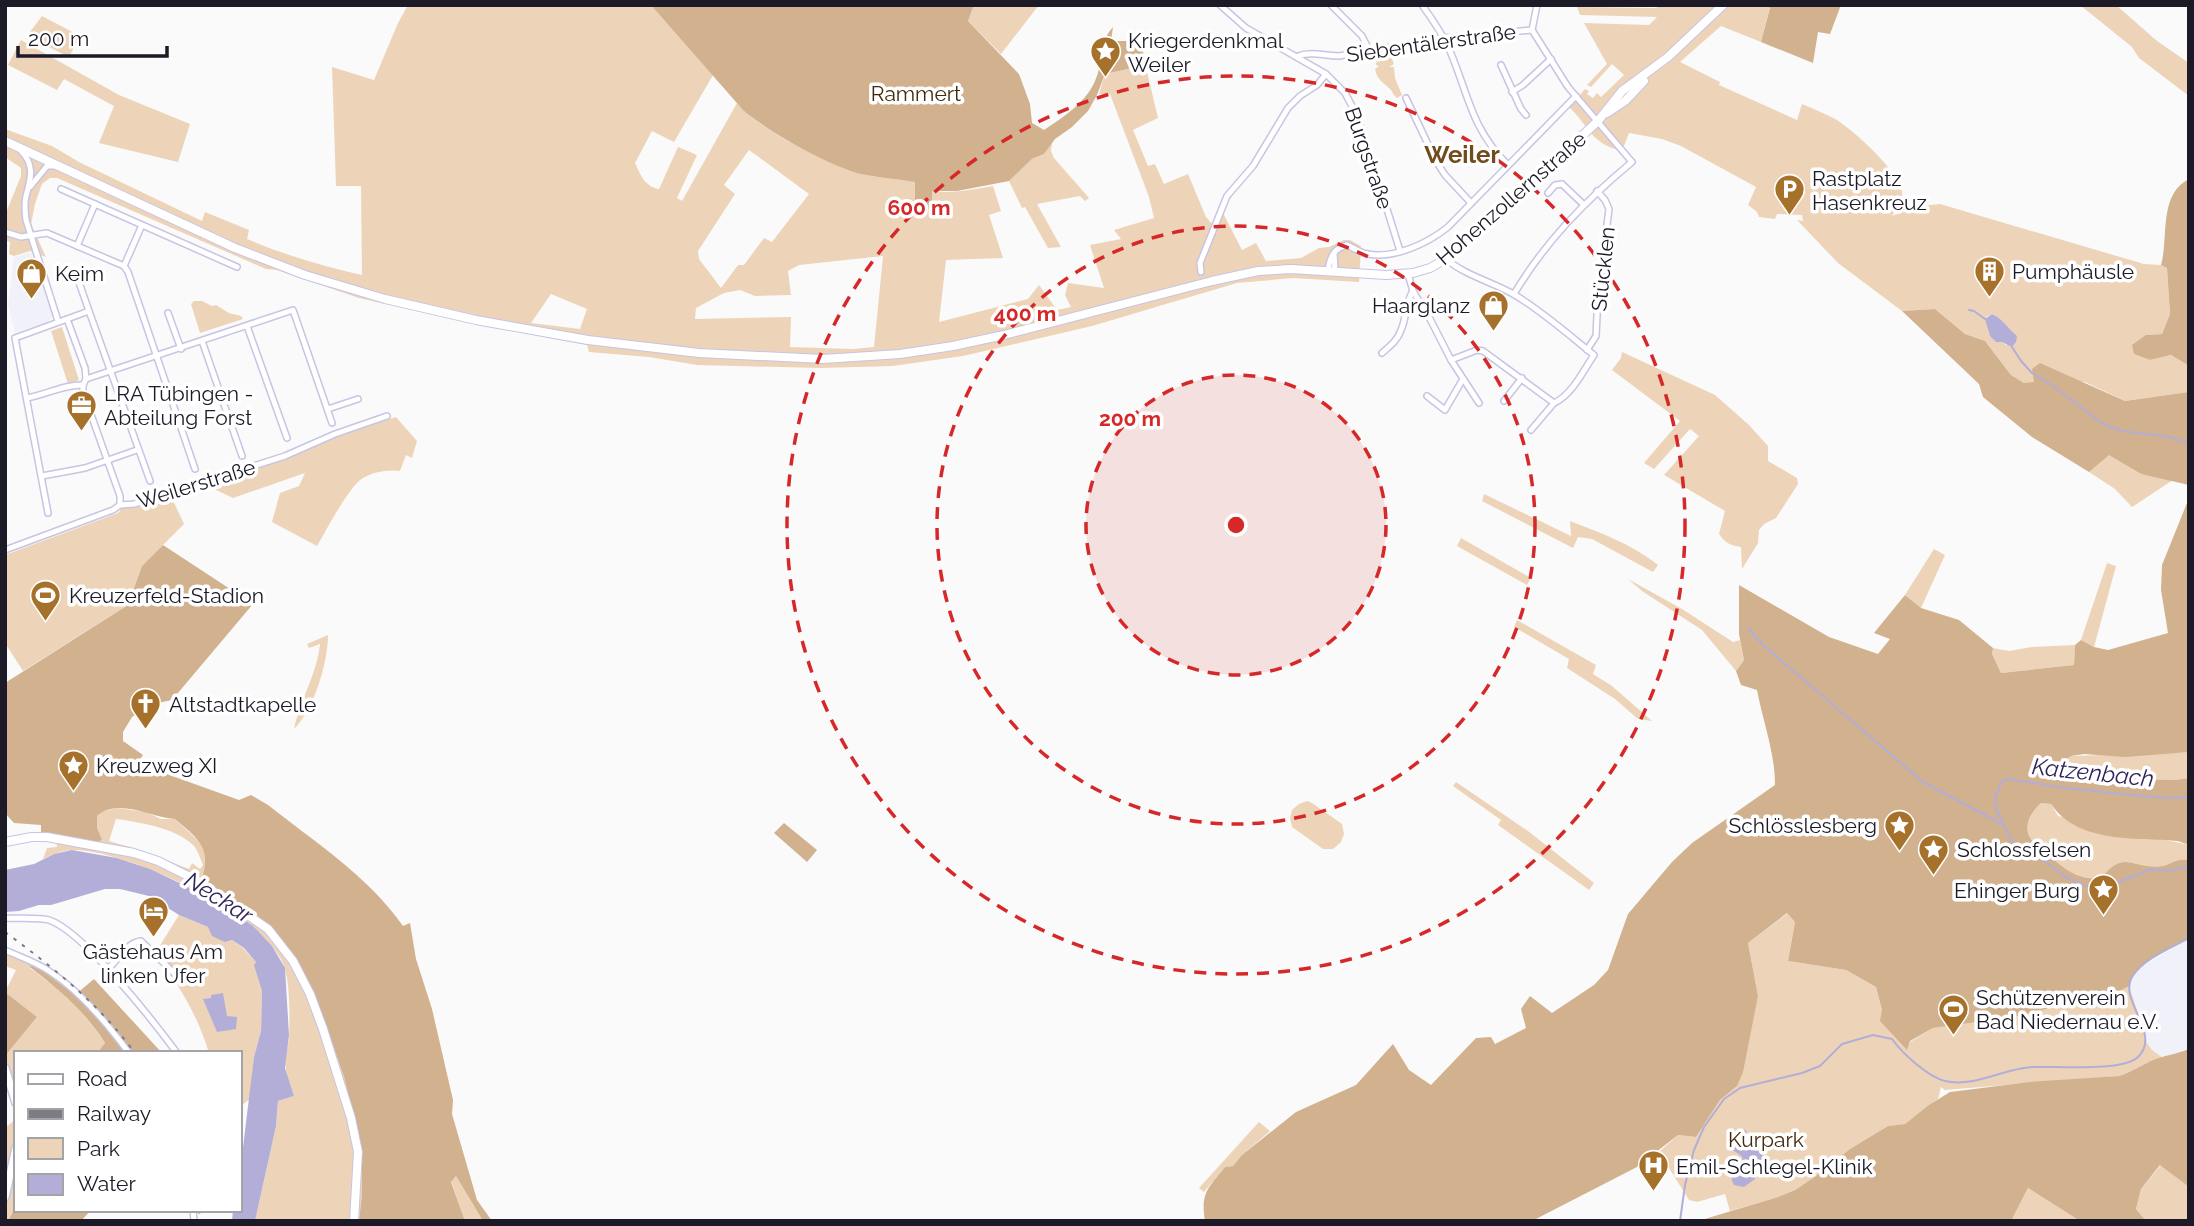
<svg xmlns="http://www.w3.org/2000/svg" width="2194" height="1226" font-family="Raleway,sans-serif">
	<rect width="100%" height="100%" fill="#fafafa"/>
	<!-- built -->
	<g fill="#f1f1f9">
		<polygon points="31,252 53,316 48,322 15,333 8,304 14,257"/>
		<polygon points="2189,938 2189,1049 2163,1058 2152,1050 2145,1039 2144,1031 2129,986 2131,978 2142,967"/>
	</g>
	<!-- green -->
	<g fill="#edd4b9" fill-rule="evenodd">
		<path d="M 408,5 L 651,5 L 655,8 L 713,75 L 674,142 L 652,131 L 635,163 C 640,174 645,187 659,189 L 678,147 L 697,155 L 677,198 L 682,201 L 737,103 C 760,131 827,163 862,174 C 878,179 898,176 915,182 C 921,184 927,190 934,191 C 953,194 974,189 993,186 L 1001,211 L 989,215 L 1003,258 L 946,260 L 939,322 L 1028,299 L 1039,285 L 1057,310 L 1071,307 L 1065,295 L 1068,283 L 1104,288 L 1090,245 L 1121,239 L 1114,230 L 1154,218 L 1149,197 L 1110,94 L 1099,94 L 1105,74 L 1131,68 L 1132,66 L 1144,59 L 1158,118 L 1133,130 L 1148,166 L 1155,164 L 1164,184 L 1188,174 L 1206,217 L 1214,226 L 1221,209 L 1242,250 L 1256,243 L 1266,261 L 1301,258 L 1319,248 L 1329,247 L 1344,240 L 1350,240 L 1361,246 L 1359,282 L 1293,278 L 1237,283 L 1092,326 L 963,356 L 893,366 L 820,368 L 697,365 L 649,357 L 589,352 L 587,345 L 469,323 L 359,298 L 277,270 L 266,269 L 57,178 L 50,178 L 42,184 L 35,204 L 31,224 L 46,257 L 30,251 L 14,256 L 9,254 L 10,242 L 5,240 L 5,215 L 21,176 L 21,168 L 5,157 L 5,129 L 52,146 L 79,162 L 202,221 L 205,212 L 249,230 L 247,239 C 285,255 322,266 362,275 L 361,186 L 336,186 L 332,67 L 374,80 L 398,23 ZM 749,150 L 809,194 L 772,242 L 764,238 L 744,265 L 738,265 L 721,288 L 699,259 L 698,251 L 735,194 L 724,185 ZM 883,256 L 874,347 L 853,349 L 790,347 L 791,317 L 695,319 L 696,308 L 724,293 L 740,290 L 755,296 L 791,295 L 788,271 L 799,265 ZM 551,294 L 587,309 L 580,329 L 531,323 Z"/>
		<polygon points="974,5 1039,5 1001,54 968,21"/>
		<path d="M 1656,5 L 1765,5 L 1770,7 L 1761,42 L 1721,26 L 1680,62 L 1720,82 L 1719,85 L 1797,120 L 1802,104 C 1814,109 1826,114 1837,120 C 1855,132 1898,170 1902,192 C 1903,201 1896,209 1892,216 L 1914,207 L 1940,204 L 2144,264 L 2161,265 L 2167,268 L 2170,314 L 2162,334 L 2146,335 L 2135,354 L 2150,360 L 2171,355 L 2189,366 L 2189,392 L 2125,401 L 2085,382 L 2024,383 L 2011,375 L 1985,341 L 1965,334 L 1935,309 L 1902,311 L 1838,263 L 1797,220 L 1803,221 L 1802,215 L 1777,214 L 1775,219 L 1759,217 L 1757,212 L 1748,205 L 1756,187 L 1681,146 L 1662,139 L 1629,133 L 1622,151 C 1591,144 1590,127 1569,107 L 1585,89 L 1589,91 L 1587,94 L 1593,98 L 1597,93 L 1601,97 L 1624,75 L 1612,64 L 1591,87 L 1587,85 L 1607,64 L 1584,23 L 1649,25 L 1657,17 L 1580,15 L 1577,7 L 1657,8 ZM 1992,314 C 2003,321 2007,328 2016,336 L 2006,345 L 2002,342 L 1996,342 L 1989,333 L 1986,317 Z"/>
		<polygon points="2080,5 2116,5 2157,41 2189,63 2189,96 2139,58 2132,47"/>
		<polygon points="42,16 80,36 69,57 27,36"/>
		<polygon points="21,40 119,95 190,124 178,162 99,143 114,106 64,79 57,90 8,65"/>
		<path d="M 1381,52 L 1389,52 L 1394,64 L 1389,67 L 1394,67 L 1395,78 L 1402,95 L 1397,98 C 1394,96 1393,93 1391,90 C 1384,83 1377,80 1375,69 L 1379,66 L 1376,65 L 1377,54 Z"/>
		<polygon points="1052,143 1051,151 1054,158 1089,198 1085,201 1080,196 1037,204 1061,247 1048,248 1025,207 1022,208 1009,181 1032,159 1044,154"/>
		<polygon points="194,301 202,301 212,306 216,305 229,313 241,316 243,319 200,333 191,304"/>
		<polygon points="62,327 79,380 68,384 51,331"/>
		<path d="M 1622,352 L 1715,395 L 1749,425 L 1768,446 L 1768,461 L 1797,478 L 1798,484 L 1776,518 L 1764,524 L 1759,530 L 1758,543 L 1742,569 L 1741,547 C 1730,545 1725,543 1719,534 L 1725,511 L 1664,475 L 1699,436 L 1690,429 L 1654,469 L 1644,463 L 1680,421 L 1612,370 L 1621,358 Z"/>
		<path d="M 396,417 L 417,441 L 412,458 L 406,455 L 400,471 C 389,469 372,472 363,478 C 349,486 326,531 317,546 L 272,522 L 280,493 L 299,486 L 305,473 L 233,498 L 206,485 L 294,456 L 337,437 Z"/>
		<polygon points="2108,454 2141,474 2173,480 2132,507 2115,489 2089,472"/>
		<polygon points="169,492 184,524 142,566 128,605 23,671 5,643 5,555 118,513 120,511 120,505 130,506"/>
		<path d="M 1484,494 L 1571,536 L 1570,521 C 1603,534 1630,543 1658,565 L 1653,572 L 1592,539 L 1578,537 L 1573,548 L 1482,501 Z"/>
		<polygon points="1461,538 1531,578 1527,585 1457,546"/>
		<polygon points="1934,549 1945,555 1921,608 1905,595"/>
		<polygon points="2107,563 2116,566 2094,647 2081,640"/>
		<polygon points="1628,579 1682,609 1733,642 1740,640 1744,660 1736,671 1702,630 1642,591"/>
		<polygon points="1517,620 1596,665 1593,674 1612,686 1652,721 1638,719 1615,699 1567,668 1569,659 1514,627"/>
		<path d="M 328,635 C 328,662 314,710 294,729 C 300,700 317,674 320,644 L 309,648 L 307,644 Z"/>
		<polygon points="2075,645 2074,665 2001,673 1992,654 1993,648 2009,651 2032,647"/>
		<polygon points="2189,752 2189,778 2175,780 2070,777 2052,782 2059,765 2071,756"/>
		<polygon points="1456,782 1528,831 1594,883 1589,890 1498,825 1501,820 1453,786"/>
		<polygon points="1307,801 1312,803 1342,824 1344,834 1341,842 1333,849 1323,849 1292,827 1290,818 1292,810 1299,804"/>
		<path d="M 2041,803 L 2051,804 L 2058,816 L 2189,845 L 2189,860 C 2176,858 2173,864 2162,866 C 2132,870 2125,848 2101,878 C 2078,881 2063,868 2047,853 C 2040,847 2031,843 2028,833 C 2025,821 2033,811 2041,803 Z"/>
		<path d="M 117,808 L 146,812 L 161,819 L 175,819 L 204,846 L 206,866 L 203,878 L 274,932 L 318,1007 L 344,1077 L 362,1149 L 362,1194 L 359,1221 L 255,1221 L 276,1126 L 278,1101 L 294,1096 C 291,1087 287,1079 286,1070 C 284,1060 288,1049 289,1038 C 290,1020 290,987 285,969 C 269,915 127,850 74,850 C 63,850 53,854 43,859 L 47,848 L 57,847 L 56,840 L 42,838 L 41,833 L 97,842 L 101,840 L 97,828 L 97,816 L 103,811 ZM 116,819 C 138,822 176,828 193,845 C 198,850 200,858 203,865 L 200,869 L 192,863 L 189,869 L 140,850 L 109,841 Z"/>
		<path d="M 1788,913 L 1795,922 L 1788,961 L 1846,970 L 1876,987 L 1882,1010 L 1907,1049 L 1910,1042 L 1933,1028 L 2014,1017 L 2120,991 L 2129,986 L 2144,1031 L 2145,1040 L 2152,1050 L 2163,1058 C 2147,1061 2134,1071 2119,1076 L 1945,1090 L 1941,1087 L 1938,1099 L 1905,1124 L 1888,1126 L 1850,1149 L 1816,1176 L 1795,1190 L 1778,1197 L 1730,1211 L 1725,1194 L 1697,1202 L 1689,1200 L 1659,1152 L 1678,1135 L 1696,1137 L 1720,1100 L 1737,1086 L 1758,996 L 1748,943 Z"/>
		<path d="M 179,915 L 208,927 L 225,942 L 232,940 L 243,948 L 256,962 L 255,965 L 262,991 L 261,1031 L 254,1057 L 250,1099 L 242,1105 L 240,1120 L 240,1053 L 209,1053 C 198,1017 179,982 154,955 Z"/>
		<path d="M 5,952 L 34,964 L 30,968 C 59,989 86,1013 105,1043 L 97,1053 L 16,1053 L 16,1089 L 5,1062 L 5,1056 L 37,1017 L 5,992 L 16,970 L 5,966 Z"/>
		<polygon points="16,1119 16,1206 8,1221 5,1221 5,1128"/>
		<polygon points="1259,1122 1270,1131 1242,1155 1233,1166 1225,1167 1204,1192 1199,1188"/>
		<polygon points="2161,1165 2189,1187 2189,1221 2146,1221 2136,1209 2141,1189"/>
		<polygon points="456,1176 483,1221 465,1221 451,1181"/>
		<polygon points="2028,1188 2080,1221 2011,1221"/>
	</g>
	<!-- forest -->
	<g fill="#d1b18e">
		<path d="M 651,5 L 974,5 L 968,21 L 1019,74 L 1030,104 L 1032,123 L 1044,130 C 1068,114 1092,99 1099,69 C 1103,51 1100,42 1113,27 L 1111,41 L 1142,41 L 1144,59 L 1132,66 L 1132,68 L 1105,74 L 1097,95 L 1088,111 L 1072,127 L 1055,139 L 1044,154 L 1032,159 L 1009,181 L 957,191 L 932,191 L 932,210 L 915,210 L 915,182 C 899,179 882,178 866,175 C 834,169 768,132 743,110 Z"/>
		<polygon points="1765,5 1841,5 1830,34 1818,32 1813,63 1761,42 1770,8"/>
		<path d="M 2189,179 L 2189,366 L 2171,355 L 2150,360 L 2134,354 L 2132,345 L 2146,335 L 2162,334 L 2170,314 L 2167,268 L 2161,265 C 2169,237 2158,195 2189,179 Z"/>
		<polygon points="1935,309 1965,334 1985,341 2011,375 2024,383 2034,382 2032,369 2040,363 2125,401 2189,392 2189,485 2141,474 2109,455 2089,472 2032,437 1983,397 1979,384 1902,311"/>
		<path d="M 2189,498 L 2189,752 L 2125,757 L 2084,754 L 2071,756 L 2059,765 L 2052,781 L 2070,777 L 2175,780 L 2189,778 L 2189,845 L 2178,841 C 2135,837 2078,844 2051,804 L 2041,803 C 2033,811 2025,821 2028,833 C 2031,843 2040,847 2047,853 C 2063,868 2078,881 2101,878 C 2125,848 2132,870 2162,866 C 2173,864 2176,858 2189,860 L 2189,938 C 2169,950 2135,962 2129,986 L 2120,991 L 2014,1017 L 1933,1028 L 1910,1041 L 1907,1050 L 1880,1021 L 1882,1010 L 1876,987 L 1846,970 L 1788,961 L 1795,922 L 1787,913 L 1748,943 L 1758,996 L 1743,1072 L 1737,1086 L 1720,1100 L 1696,1137 L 1678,1135 L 1637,1167 L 1532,1221 L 1205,1221 C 1200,1193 1209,1187 1225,1167 L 1233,1166 L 1242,1155 L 1296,1112 L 1356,1085 L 1393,1044 L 1409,1070 L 1431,1085 L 1476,1038 L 1491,1037 L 1495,1044 L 1526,1028 L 1521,1009 L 1530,996 L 1552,1013 L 1594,985 L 1608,970 L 1628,914 L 1672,862 L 1692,843 L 1775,785 C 1775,752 1763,722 1757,690 L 1741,685 L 1736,671 L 1744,660 L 1739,634 L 1739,585 L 1829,637 L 1878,654 L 1890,639 L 1874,633 L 1905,595 L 1921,608 L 1959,620 L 1993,648 L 1992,654 L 2001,673 L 2074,665 L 2075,645 L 2081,640 L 2094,647 L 2108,650 L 2168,633 L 2161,590 L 2162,565 Z"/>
		<path d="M 163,545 L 253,604 L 172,700 L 148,705 L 132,717 L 123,732 L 123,741 L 143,755 L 138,762 L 150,768 L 239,800 L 251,795 L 268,805 C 316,843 368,876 403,926 L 410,923 L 416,959 L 432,1009 L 453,1100 L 452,1114 L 477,1200 L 492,1221 L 483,1221 L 456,1176 L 451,1182 L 465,1221 L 359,1221 L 362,1194 L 362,1149 L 344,1077 L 330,1037 L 303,973 L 260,920 L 202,878 C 212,847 197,838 175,819 C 152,818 118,797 97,816 L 97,828 L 102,840 L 97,842 L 41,833 L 41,825 L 14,823 L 5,813 L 5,683 L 128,605 L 142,566 Z"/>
		<polygon points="784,823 817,850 807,862 774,833"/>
		<path d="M 34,964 L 75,995 L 94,979 L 162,1053 L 97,1053 L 105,1043 C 86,1012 58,989 30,967 Z"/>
		<polygon points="5,992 37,1017 5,1056"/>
		<path d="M 2189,1049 L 2189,1187 L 2160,1165 L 2141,1189 L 2136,1209 L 2146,1221 L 2080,1221 L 2028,1188 L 2011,1221 L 1698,1221 L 1778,1197 L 1795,1190 L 1816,1176 L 1850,1149 L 1888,1126 L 1905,1124 L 1929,1105 L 1950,1092 L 2030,1082 L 2119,1076 C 2131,1072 2140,1066 2151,1061 C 2162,1056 2177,1054 2189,1049 Z"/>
		<polygon points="16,1206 16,1210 91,1210 81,1221 8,1221"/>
	</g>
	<!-- water -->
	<g fill="#b2aed8">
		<path d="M 1992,314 C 2004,320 2007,328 2017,336 L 2016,342 L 2012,347 L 2002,342 L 1996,342 L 1990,336 L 1985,319 Z"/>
		<polygon points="72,850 117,858 150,869 186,886 220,904 253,926 272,946 285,968 289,1035 285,1068 294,1096 278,1101 276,1126 255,1221 232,1221 233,1210 240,1210 240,1172 254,1057 261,1031 262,991 254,965 256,962 244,948 232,940 225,942 212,936 208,927 179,915 149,896 120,889 105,889 51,905 39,905 19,911 5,912 5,870 34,864 54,854"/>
		<polygon points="223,993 227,1016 237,1017 236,1029 217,1032 203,999 211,998 211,995"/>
		<path d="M 1742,1129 L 1746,1130 L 1748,1141 L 1765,1158 L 1756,1165 L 1755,1179 L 1744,1187 L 1734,1185 C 1727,1173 1736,1167 1743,1158 C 1738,1151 1728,1152 1733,1140 L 1740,1139 Z"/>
	</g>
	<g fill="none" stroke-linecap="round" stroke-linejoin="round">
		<!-- stream -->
		<g stroke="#b2aed8" stroke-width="2">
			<polyline points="1969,310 1974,311 1985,319"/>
			<polyline points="2012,347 2021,361 2032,373 2052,385 2103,424 2122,431 2170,437 2189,443"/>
			<polyline points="1748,628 1762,644 1923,782 2000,823"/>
			<polyline points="2189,797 2169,798 2142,796 2065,788 2009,779 2002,781 1995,797 1996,809 2010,838 2019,848 2045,861 2064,876 2082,885 2098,890 2152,869 2168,871 2189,866"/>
			<path d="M 1680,1221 L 1685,1185 L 1694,1150 L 1704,1127 L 1724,1099 L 1740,1088 L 1802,1073 L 1820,1066 L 1842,1044 L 1873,1035 L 1892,1039 C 1902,1053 1928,1077 1945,1081 C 1974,1088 2004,1068 2033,1067 C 2056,1066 2123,1072 2138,1057 C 2162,1034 2118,1000 2132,977 C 2143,959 2171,948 2189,938"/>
		</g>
		<defs>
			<g id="minor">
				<polyline points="1220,5 1246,28 1326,74 1345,93 1353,108 1363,132 1400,251"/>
				<polyline points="1331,5 1362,36 1369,50"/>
				<path d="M 1422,5 C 1433,20 1443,35 1450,51 C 1469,96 1471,128 1508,165"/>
				<polyline points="1532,30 1537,5"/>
				<path d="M 1298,56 C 1312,51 1324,56 1339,56 L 1442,38 L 1532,30 L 1568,87 L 1632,162 C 1585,201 1545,242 1514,294"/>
				<polyline points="1501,65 1521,109 1526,115"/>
				<polyline points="1512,92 1523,85 1551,59"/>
				<polyline points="1406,98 1436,161 1445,175 1471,203"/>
				<path d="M 21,151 C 35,165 31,178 26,196 C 24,204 25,212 26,220 L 58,321"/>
				<polyline points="30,187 47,166 56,166"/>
				<polyline points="61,189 237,267"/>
				<polyline points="1548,193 1555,185 1562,184 1583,204"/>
				<polyline points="5,232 21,237 47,233 124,266"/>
				<polyline points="77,246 95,204"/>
				<polyline points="1334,253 1335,271"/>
				<path d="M 1446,259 C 1466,276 1493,282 1515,295 C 1543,312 1569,335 1594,355 C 1583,371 1572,395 1554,403 L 1483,351 L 1477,350 L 1451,360"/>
				<polyline points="124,266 128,272 195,469"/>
				<polyline points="124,266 142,225"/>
				<path d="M 1328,270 C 1330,257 1334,248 1347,245 C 1354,248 1360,253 1368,254 C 1395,259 1428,243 1448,227 L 1576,96"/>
				<polyline points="75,271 89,311"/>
				<polyline points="1201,272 1200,263 1227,196 1253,166 1288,108 1300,96 1317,85 1326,74"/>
				<polyline points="1408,274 1413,291 1429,317 1451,360 1479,403"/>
				<polyline points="168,313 181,349"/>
				<polyline points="67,319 85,368 86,379"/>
				<polyline points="247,326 287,438"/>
				<polyline points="202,341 242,456"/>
				<polyline points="1587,350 1596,336 1598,295 1609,209 1605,200 1597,191"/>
				<path d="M 1382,353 C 1390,346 1398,340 1401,330 C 1407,317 1405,303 1413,291"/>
				<polyline points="83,385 86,379 293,310 332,423"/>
				<polyline points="83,385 83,392 120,496 120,505"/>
				<polyline points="1427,396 1445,410 1463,379"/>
				<path d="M 27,398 C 45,395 65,384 83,385"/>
				<polyline points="1504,401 1522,378"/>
				<polyline points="328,409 358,399"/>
				<polyline points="1531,430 1554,403"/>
				<polyline points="42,476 85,468 137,450"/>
				<polyline points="48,513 15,338 89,311 150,481"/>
				<polyline points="5,550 113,510 120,505 134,504 285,456 335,434 387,416"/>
				<path d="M 5,918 C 17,919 38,917 49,920 C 83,931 154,1022 177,1053"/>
				<path d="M 5,950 C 20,957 36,962 49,971 C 80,991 107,1023 129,1053"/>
				<path d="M 108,969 C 118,960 127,942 141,941 L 176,975"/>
				<polyline points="193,1210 194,1221"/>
			</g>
			<g id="tertiary">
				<polyline points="5,1068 16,1103"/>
				<polyline points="5,1197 16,1148"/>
			</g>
			<g id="secondary">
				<polyline points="1607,113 1625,101 1644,81"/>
				<polyline points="5,141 235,248 305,275 385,299 476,320 588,340 699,353 823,359 900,354 953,346 1004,335 1212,281 1258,271 1291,269 1386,275 1413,273 1430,268 1446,259 1487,223 1598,121 1622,91 1668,57 1723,5"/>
				<polyline points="5,842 32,837 47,837 134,853 158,861 198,881 268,929 293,961 310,994 323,1029 351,1118 358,1152 354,1221"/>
			</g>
		</defs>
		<!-- minor casing -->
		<use href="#minor" stroke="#c7c4e5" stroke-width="8"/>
		<!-- tertiary casing -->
		<use href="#tertiary" stroke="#c7c4e5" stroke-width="10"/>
		<!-- secondary casing -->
		<use href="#secondary" stroke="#c7c4e5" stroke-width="10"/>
		<!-- minor -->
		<use href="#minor" stroke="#fff" stroke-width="5"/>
		<!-- tertiary -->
		<use href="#tertiary" stroke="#fff" stroke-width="7"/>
		<!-- secondary -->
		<use href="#secondary" stroke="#fff" stroke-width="8"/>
		<!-- rail -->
		<g stroke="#7d7c83" stroke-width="2" stroke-dasharray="3.5 7" stroke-linecap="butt">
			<path d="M 5,932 C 54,968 99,1004 135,1053"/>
			<polyline points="199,1210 200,1221"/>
		</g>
	</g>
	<!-- distance rings -->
	<circle cx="1236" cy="525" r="150" fill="#d62828" fill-opacity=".12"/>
	<g fill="none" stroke="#d62828" stroke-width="3.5" stroke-dasharray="12 9">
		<circle cx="1236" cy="525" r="150"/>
		<circle cx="1236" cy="525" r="299"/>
		<circle cx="1236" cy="525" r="449"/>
	</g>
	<!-- icons -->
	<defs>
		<symbol id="sight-pin" viewBox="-11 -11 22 30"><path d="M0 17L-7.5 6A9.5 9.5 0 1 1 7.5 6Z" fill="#a6712b" stroke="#fff"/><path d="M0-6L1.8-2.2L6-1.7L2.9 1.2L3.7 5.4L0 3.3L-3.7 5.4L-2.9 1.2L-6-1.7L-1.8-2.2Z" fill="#fff"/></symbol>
		<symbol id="parking-pin" viewBox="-11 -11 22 30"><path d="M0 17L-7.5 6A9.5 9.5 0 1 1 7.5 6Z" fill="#a6712b" stroke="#fff"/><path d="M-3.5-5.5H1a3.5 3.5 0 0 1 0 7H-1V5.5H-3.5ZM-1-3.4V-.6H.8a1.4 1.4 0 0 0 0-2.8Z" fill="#fff"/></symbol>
		<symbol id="building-pin" viewBox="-11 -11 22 30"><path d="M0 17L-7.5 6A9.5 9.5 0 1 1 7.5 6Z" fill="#a6712b" stroke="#fff"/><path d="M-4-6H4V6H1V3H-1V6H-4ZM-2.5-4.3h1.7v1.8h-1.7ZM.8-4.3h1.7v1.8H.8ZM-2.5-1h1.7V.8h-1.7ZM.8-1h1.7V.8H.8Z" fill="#fff"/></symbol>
		<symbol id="shop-pin" viewBox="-11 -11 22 30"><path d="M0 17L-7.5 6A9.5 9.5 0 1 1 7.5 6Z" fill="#a6712b" stroke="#fff"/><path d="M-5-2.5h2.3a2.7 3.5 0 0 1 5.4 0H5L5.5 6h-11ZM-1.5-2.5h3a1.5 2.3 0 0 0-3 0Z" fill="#fff"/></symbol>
		<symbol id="office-pin" viewBox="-11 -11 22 30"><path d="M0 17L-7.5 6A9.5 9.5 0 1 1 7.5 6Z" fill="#a6712b" stroke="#fff"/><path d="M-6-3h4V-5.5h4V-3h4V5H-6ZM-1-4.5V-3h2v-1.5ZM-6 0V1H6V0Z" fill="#fff"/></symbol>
		<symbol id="stadium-pin" viewBox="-11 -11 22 30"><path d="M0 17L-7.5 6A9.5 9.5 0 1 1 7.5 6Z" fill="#a6712b" stroke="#fff"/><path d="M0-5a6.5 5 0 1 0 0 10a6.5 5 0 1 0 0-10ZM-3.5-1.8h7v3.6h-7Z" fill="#fff"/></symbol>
		<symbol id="church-pin" viewBox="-11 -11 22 30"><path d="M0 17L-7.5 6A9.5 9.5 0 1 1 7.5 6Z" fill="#a6712b" stroke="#fff"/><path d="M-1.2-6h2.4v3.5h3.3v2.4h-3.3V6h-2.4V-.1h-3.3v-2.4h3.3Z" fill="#fff"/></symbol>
		<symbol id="hotel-pin" viewBox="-11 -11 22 30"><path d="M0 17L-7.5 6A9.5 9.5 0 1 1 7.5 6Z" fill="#a6712b" stroke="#fff"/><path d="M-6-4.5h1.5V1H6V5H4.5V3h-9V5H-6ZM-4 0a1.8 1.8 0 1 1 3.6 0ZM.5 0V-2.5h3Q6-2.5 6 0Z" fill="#fff"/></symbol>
		<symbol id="hospital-pin" viewBox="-11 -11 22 30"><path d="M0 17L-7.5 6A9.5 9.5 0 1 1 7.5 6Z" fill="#a6712b" stroke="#fff"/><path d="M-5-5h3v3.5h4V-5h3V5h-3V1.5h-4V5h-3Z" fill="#fff"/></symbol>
	</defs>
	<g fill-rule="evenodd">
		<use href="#sight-pin" x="1088" y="34" width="35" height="47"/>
		<use href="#parking-pin" x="1772" y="172" width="35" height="47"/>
		<use href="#building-pin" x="1972" y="254" width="35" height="47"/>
		<use href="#shop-pin" x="14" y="256" width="35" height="47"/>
		<use href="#shop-pin" x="1476" y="288" width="35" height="47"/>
		<use href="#office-pin" x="64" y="388" width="35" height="47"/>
		<use href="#stadium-pin" x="28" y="578" width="35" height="47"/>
		<use href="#church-pin" x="128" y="686" width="35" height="47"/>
		<use href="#sight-pin" x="56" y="748" width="35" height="47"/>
		<use href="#sight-pin" x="1882" y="808" width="35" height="47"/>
		<use href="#sight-pin" x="1916" y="832" width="35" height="47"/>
		<use href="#sight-pin" x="2086" y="872" width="35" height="47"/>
		<use href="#hotel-pin" x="136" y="894" width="35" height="47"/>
		<use href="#stadium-pin" x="1936" y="992" width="35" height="47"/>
		<use href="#hospital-pin" x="1636" y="1148" width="35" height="47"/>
	</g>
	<g text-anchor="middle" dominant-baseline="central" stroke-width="7" stroke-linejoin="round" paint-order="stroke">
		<!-- poi labels -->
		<g font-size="21" fill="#1b1a26" stroke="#fff" text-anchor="start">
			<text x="1128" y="40">Kriegerdenkmal<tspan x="1128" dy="24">Weiler</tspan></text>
			<text x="1812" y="178">Rastplatz<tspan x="1812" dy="24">Hasenkreuz</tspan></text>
			<text x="2012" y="271">Pumphäusle</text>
			<text x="55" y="273">Keim</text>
			<text x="1470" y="305" text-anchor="end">Haarglanz</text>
			<text x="104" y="393">LRA Tübingen -<tspan x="104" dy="24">Abteilung Forst</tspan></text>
			<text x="69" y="595">Kreuzerfeld-Stadion</text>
			<text x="169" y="704">Altstadtkapelle</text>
			<text x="96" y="765">Kreuzweg XI</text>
			<text x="1877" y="825" text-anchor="end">Schlösslesberg</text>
			<text x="1957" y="849">Schlossfelsen</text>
			<text x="2080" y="890" text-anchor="end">Ehinger Burg</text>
			<text x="153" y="951" text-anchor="middle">Gästehaus Am<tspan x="153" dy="24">linken Ufer</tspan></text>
			<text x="1976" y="997">Schützenverein<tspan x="1976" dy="24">Bad Niedernau e.V.</tspan></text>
			<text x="1676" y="1166">Emil-Schlegel-Klinik</text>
		</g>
		<!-- street labels -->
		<g font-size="21" fill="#1b1a26" stroke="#fff">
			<text transform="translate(1431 43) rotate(-8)">Siebentälerstraße</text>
			<text transform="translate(1369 158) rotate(71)">Burgstraße</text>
			<text transform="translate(1511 198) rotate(-41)">Hohenzollernstraße</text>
			<text transform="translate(1603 269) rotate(-84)">Stücklen</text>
			<text transform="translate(196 484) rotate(-17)">Weilerstraße</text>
		</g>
		<!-- park labels -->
		<g font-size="21" fill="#40290c" stroke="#fff">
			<text x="916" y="93">Rammert</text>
			<text x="1766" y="1139">Kurpark</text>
		</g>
		<!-- water labels -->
		<g font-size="23" font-style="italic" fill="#30255a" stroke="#fff">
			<text transform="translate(2093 772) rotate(6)">Katzenbach</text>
			<text transform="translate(219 897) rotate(32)">Neckar</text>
		</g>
		<!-- quarter labels -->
		<g font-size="24" font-weight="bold" fill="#704b1b" stroke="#fff">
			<text x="1462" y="154">Weiler</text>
		</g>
	</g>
	<circle cx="1236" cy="525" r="10" fill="#d62828" stroke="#fff" stroke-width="3.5"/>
	<g font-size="21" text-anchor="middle" font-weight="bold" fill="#d62828" stroke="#fff" stroke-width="7" stroke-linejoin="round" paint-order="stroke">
		<text x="919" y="215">600 m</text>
		<text x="1025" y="321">400 m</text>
		<text x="1130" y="426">200 m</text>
	</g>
	<!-- border -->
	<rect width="2194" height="1226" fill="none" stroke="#1b1a26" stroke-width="14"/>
	<!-- legend -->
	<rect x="14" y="1051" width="228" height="161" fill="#ffffff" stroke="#a4a3a8" stroke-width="2"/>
	<rect x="28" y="1074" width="35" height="10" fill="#ffffff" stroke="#a4a3a8" stroke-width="2"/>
	<text x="77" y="1086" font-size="21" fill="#1b1a26">Road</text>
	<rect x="28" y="1109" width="35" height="10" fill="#7d7c83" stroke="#a4a3a8" stroke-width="2"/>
	<text x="77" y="1121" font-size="21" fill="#1b1a26">Railway</text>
	<rect x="28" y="1138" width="35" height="21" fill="#edd4b9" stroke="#a4a3a8" stroke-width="2"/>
	<text x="77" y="1156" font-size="21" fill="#1b1a26">Park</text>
	<rect x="28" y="1174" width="35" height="21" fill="#b2aed8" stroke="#a4a3a8" stroke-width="2"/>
	<text x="77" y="1191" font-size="21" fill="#1b1a26">Water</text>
	<!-- scale -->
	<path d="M18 46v10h149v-10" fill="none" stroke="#1b1a26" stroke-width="3.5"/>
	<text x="28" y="46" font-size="21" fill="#1b1a26" stroke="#ffffff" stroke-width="5" paint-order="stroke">200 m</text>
</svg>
